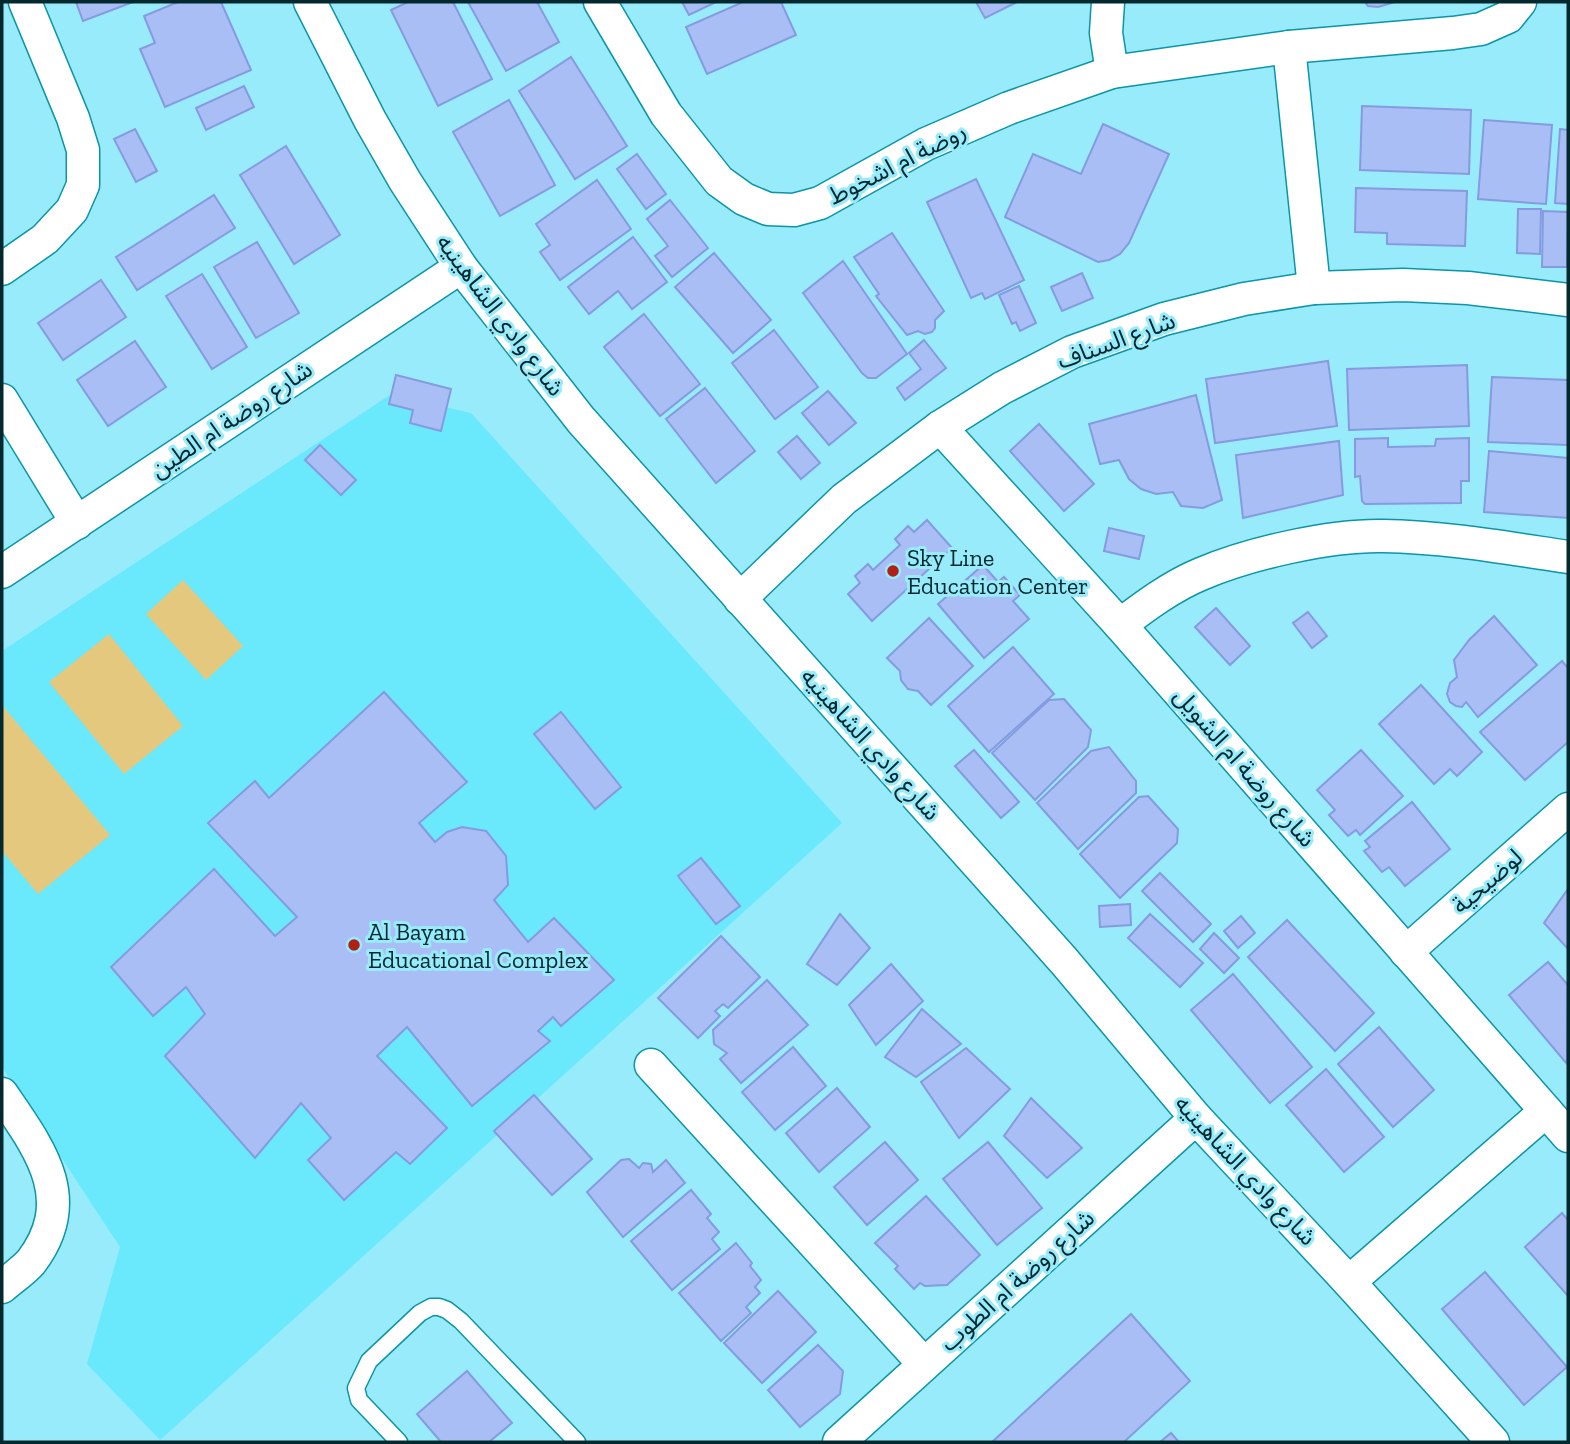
<svg xmlns="http://www.w3.org/2000/svg" width="1570" height="1444" font-family="'Zilla Slab','Noto Sans Arabic',serif">
	<rect width="100%" height="100%" fill="#98ebfa"/>
	<!-- built -->
	<polygon fill="#6ae8fc" points="390,395 471,413 842,823 160,1440 87,1364 120,1247 2,1067 2,651"/>
	<!-- green -->
	<g fill="#e3c87e">
		<polygon points="183,580 243,646 206,680 146,614"/>
		<polygon points="109,634 183,726 124,774 49,682"/>
		<polygon points="2,705 110,835 38,894 2,851"/>
	</g>
	<!-- building -->
	<g fill="#aabef6" stroke="#859be0" stroke-width="2">
		<polygon points="76,2 133,2 83,21"/>
		<polygon points="178,2 221,2 251,70 165,107 140,49 155,43 144,16"/>
		<polygon points="408,2 453,2 492,79 438,106 391,10"/>
		<polygon points="468,2 537,2 559,42 506,71"/>
		<polygon points="682,2 716,2 689,15"/>
		<polygon points="743,2 781,2 796,35 707,74 686,27"/>
		<polygon points="976,2 1017,2 985,18"/>
		<polygon points="1365,2 1395,2 1378,7 1368,6"/>
		<polygon points="571,57 627,146 575,179 519,91"/>
		<polygon points="244,86 254,107 206,130 196,108"/>
		<polygon points="509,100 555,185 500,216 453,132"/>
		<polygon points="1362,106 1471,110 1469,174 1360,170"/>
		<polygon points="1484,120 1552,125 1546,204 1478,199"/>
		<polygon points="1103,124 1169,154 1129,243 1120,254 1109,260 1098,262 1005,217 1033,154 1081,174"/>
		<polygon points="135,129 157,171 136,182 114,139"/>
		<polygon points="1560,129 1568,130 1568,204 1555,203"/>
		<polygon points="286,146 340,235 294,264 240,175"/>
		<polygon points="637,154 666,194 646,209 617,169"/>
		<polygon points="976,179 1024,280 985,299 982,293 971,298 927,202"/>
		<polygon points="597,180 631,229 560,280 540,252 550,245 536,224"/>
		<polygon points="1356,188 1467,191 1465,246 1387,244 1387,233 1355,232"/>
		<polygon points="214,195 235,228 137,290 116,257"/>
		<polygon points="670,200 708,248 672,277 655,256 668,246 647,219"/>
		<polygon points="1518,209 1541,209 1540,254 1517,253"/>
		<polygon points="1543,211 1568,212 1567,267 1542,267"/>
		<polygon points="892,233 944,311 935,320 935,328 932,332 925,334 918,331 907,335 876,296 879,294 854,257"/>
		<polygon points="633,237 667,282 632,309 618,291 589,314 568,287"/>
		<polygon points="257,242 299,313 256,338 214,267"/>
		<polygon points="714,253 771,320 733,353 675,287"/>
		<polygon points="843,261 907,354 876,378 868,378 862,373 803,293"/>
		<polygon points="1082,273 1093,298 1062,311 1051,287"/>
		<polygon points="202,274 247,347 212,369 166,296"/>
		<polygon points="101,280 126,317 63,360 38,323"/>
		<polygon points="1019,286 1036,323 1020,331 1016,322 1012,324 999,295"/>
		<polygon points="644,314 700,384 660,416 604,347"/>
		<polygon points="774,330 818,387 775,419 732,363"/>
		<polygon points="924,340 946,368 905,400 897,388 921,369 909,353"/>
		<polygon points="135,341 166,387 108,426 77,380"/>
		<polygon points="1328,361 1337,426 1215,443 1206,379"/>
		<polygon points="1467,365 1469,426 1349,430 1347,369"/>
		<polygon points="396,375 451,389 441,431 410,423 413,410 389,404"/>
		<polygon points="1492,377 1568,380 1568,445 1488,442"/>
		<polygon points="705,388 755,451 716,483 666,419"/>
		<polygon points="828,391 856,423 829,445 802,413"/>
		<polygon points="1196,395 1222,500 1203,508 1181,506 1173,492 1156,494 1141,489 1129,479 1119,460 1100,464 1089,424"/>
		<polygon points="1039,424 1094,484 1064,511 1010,451"/>
		<polygon points="797,436 820,463 801,479 778,452"/>
		<polygon points="1388,438 1388,447 1435,446 1436,439 1469,438 1469,481 1461,481 1461,503 1365,504 1362,501 1360,476 1355,477 1355,439"/>
		<polygon points="1339,441 1343,495 1243,518 1236,455"/>
		<polygon points="320,445 356,480 341,495 305,460"/>
		<polygon points="1489,451 1568,458 1568,518 1484,512"/>
		<polygon points="927,520 952,548 872,621 848,594 860,583 855,576 868,564 873,570 900,545 895,539 908,526 914,532"/>
		<polygon points="1109,528 1144,536 1139,559 1104,551"/>
		<polygon points="983,565 998,582 1004,577 1020,595 1013,601 1029,619 984,658 938,604"/>
		<polygon points="1216,608 1250,646 1230,665 1195,627"/>
		<polygon points="1308,612 1327,636 1312,648 1293,623"/>
		<polygon points="1494,616 1537,665 1478,717 1466,702 1462,707 1456,706 1450,702 1447,694 1450,683 1457,677 1454,660 1469,640"/>
		<polygon points="929,618 973,666 931,705 918,691 908,689 901,680 900,671 887,658"/>
		<polygon points="1013,647 1054,694 989,752 948,706"/>
		<polygon points="1562,661 1568,668 1568,742 1525,780 1480,732"/>
		<polygon points="1421,685 1482,752 1457,776 1450,769 1434,784 1379,724"/>
		<polygon points="384,692 467,782 419,823 435,842 447,832 462,827 486,831 506,856 508,885 494,900 528,942 554,918 614,980 561,1026 553,1017 538,1031 550,1041 472,1106 407,1027 377,1056 447,1128 410,1164 396,1152 344,1200 308,1160 331,1138 301,1103 255,1158 165,1056 205,1014 186,987 153,1016 111,967 214,869 275,936 297,917 208,823 255,781 269,798"/>
		<polygon points="1064,699 1091,730 1088,747 1035,800 992,753 1049,700"/>
		<polygon points="561,712 621,787 595,809 534,734"/>
		<polygon points="1109,747 1136,781 1136,793 1078,849 1037,803 1091,751"/>
		<polygon points="974,750 1019,802 1001,818 955,766"/>
		<polygon points="1361,750 1403,796 1360,835 1356,830 1348,836 1329,815 1335,810 1317,790"/>
		<polygon points="1148,796 1178,829 1177,843 1120,898 1080,854 1139,797"/>
		<polygon points="1412,802 1450,849 1405,886 1389,867 1382,872 1364,851 1370,847 1365,841"/>
		<polygon points="701,858 740,906 716,924 678,876"/>
		<polygon points="1160,873 1211,924 1193,942 1142,891"/>
		<polygon points="1568,889 1568,949 1544,923"/>
		<polygon points="1130,904 1131,925 1100,927 1099,906"/>
		<polygon points="840,914 870,948 837,985 807,964"/>
		<polygon points="1150,914 1203,963 1180,987 1128,938"/>
		<polygon points="1241,916 1255,933 1238,948 1224,931"/>
		<polygon points="1287,920 1374,1013 1335,1051 1248,957"/>
		<polygon points="1214,933 1239,958 1224,973 1200,949"/>
		<polygon points="721,936 760,977 728,1008 723,1004 715,1011 720,1016 698,1038 658,998"/>
		<polygon points="1548,962 1568,985 1567,1064 1509,995"/>
		<polygon points="891,964 923,1001 876,1045 849,1005"/>
		<polygon points="1233,974 1312,1067 1270,1103 1191,1010"/>
		<polygon points="767,980 808,1025 741,1083 720,1059 727,1053 714,1044 713,1030"/>
		<polygon points="922,1009 961,1044 916,1077 885,1057"/>
		<polygon points="1379,1027 1434,1090 1393,1127 1338,1064"/>
		<polygon points="793,1047 826,1086 775,1130 742,1092"/>
		<polygon points="966,1048 1010,1089 959,1138 921,1082"/>
		<polygon points="1326,1069 1384,1137 1344,1172 1286,1105"/>
		<polygon points="837,1088 870,1127 819,1172 786,1133"/>
		<polygon points="534,1095 592,1159 552,1195 494,1131"/>
		<polygon points="1031,1098 1082,1148 1047,1178 1004,1136"/>
		<polygon points="885,1142 918,1180 867,1225 834,1187"/>
		<polygon points="988,1142 1042,1208 997,1245 943,1179"/>
		<polygon points="629,1159 639,1168 643,1163 651,1164 653,1172 666,1160 685,1183 623,1237 587,1192 621,1160"/>
		<polygon points="691,1190 711,1214 707,1218 719,1232 712,1239 720,1249 672,1290 631,1241"/>
		<polygon points="926,1196 980,1255 947,1285 925,1286 920,1283 914,1289 895,1269 898,1266 875,1243"/>
		<polygon points="1562,1213 1568,1220 1568,1296 1525,1247"/>
		<polygon points="736,1243 752,1263 750,1266 761,1280 755,1287 760,1293 746,1307 751,1313 721,1341 679,1293"/>
		<polygon points="1485,1272 1567,1367 1524,1405 1442,1309"/>
		<polygon points="778,1291 816,1332 762,1383 724,1343"/>
		<polygon points="1131,1314 1190,1381 1124,1442 992,1442"/>
		<polygon points="818,1345 843,1371 840,1394 800,1427 768,1390"/>
		<polygon points="467,1371 512,1423 489,1442 441,1442 417,1414"/>
		<polygon points="1171,1433 1179,1442 1160,1442"/>
	</g>
	<g fill="none" stroke-linecap="round" stroke-linejoin="round">
		<defs>
			<polyline id="lane" points="399,1442 359,1400 356,1388 369,1361 420,1313 431,1307 439,1307 447,1310 461,1321 577,1442"/>
			<g id="street">
				<polyline points="310,2 370,120 405,181 461,267 581,420 1064,961 1196,1118 1349,1282 1493,1442"/>
				<polyline points="600,2 666,114 719,181 744,199 768,209 794,210 820,203 926,144 1009,108 1112,72 1289,47 1453,33 1481,29 1508,17 1520,2"/>
				<polyline points="1108,2 1106,33 1112,72"/>
				<polyline points="1289,47 1314,288"/>
				<polyline points="2,269 45,239 72,210 83,185 83,150 73,118 25,2"/>
				<polyline points="2,400 77,523"/>
				<polyline points="940,427 1120,625 1568,1136"/>
				<polyline points="2,572 461,267"/>
				<polyline points="740,599 844,499 940,427 1002,388 1072,352 1164,319 1244,299 1314,288 1403,285 1468,288 1568,300"/>
				<path d="M 1120,625 C 1145,606 1172,586 1201,574 C 1251,553 1330,535 1383,536 C 1445,537 1507,548 1568,557"/>
				<polyline points="1406,952 1568,809"/>
				<polyline points="651,1065 924,1364"/>
				<path d="M 2,1094 C 39,1148 79,1199 31,1262 C 23,1271 11,1279 2,1287"/>
				<polyline points="1349,1282 1546,1111"/>
				<polyline points="839,1442 1196,1118"/>
			</g>
		</defs>
		<!-- lane casing -->
		<use href="#lane" stroke="#0c95a6" stroke-width="19"/>
		<!-- street casing -->
		<use href="#street" stroke="#0c95a6" stroke-width="35"/>
		<!-- lane -->
		<use href="#lane" stroke="#fff" stroke-width="16"/>
		<!-- street -->
		<use href="#street" stroke="#fff" stroke-width="32"/>
	</g>
	<!-- markers -->
	<g fill="#af2015" stroke="#98ebfa" stroke-width="2.5">
		<circle cx="893" cy="571" r="7"/>
		<circle cx="354" cy="945" r="7"/>
	</g>
	<g text-anchor="middle" dominant-baseline="central" stroke-width="6" stroke-linejoin="round" paint-order="stroke">
		<!-- street labels -->
		<g font-size="24" fill="#03282e" stroke="#98ebfa">
			<text transform="translate(897 163) rotate(-27)">روضة ام اشخوط</text>
			<text transform="translate(501 315) rotate(53)">شارع وادي الشاهينيه</text>
			<text transform="translate(1116 340) rotate(-20)">شارع السناف</text>
			<text transform="translate(231 419) rotate(-34)">شارع روضة ام الطين</text>
			<text transform="translate(871 744) rotate(48)">شارع وادي الشاهينيه</text>
			<text transform="translate(1245 767) rotate(49)">شارع روضة ام الشويل</text>
			<text transform="translate(1487 881) rotate(-41)">لوضيحية</text>
			<text transform="translate(1246 1170) rotate(47)">شارع وادي الشاهينيه</text>
			<text transform="translate(1017 1280) rotate(-42)">شارع روضة ام الطوب</text>
		</g>
		<!-- poi labels -->
		<g font-size="24" fill="#03282e" stroke="#98ebfa" text-anchor="start">
			<text x="907" y="557">Sky Line<tspan x="907" dy="28">Education Center</tspan></text>
			<text x="368" y="931">Al Bayam<tspan x="368" dy="28">Educational Complex</tspan></text>
		</g>
	</g>
	<!-- border -->
	<rect width="1570" height="1444" fill="none" stroke="#03282e" stroke-width="7"/>
</svg>
